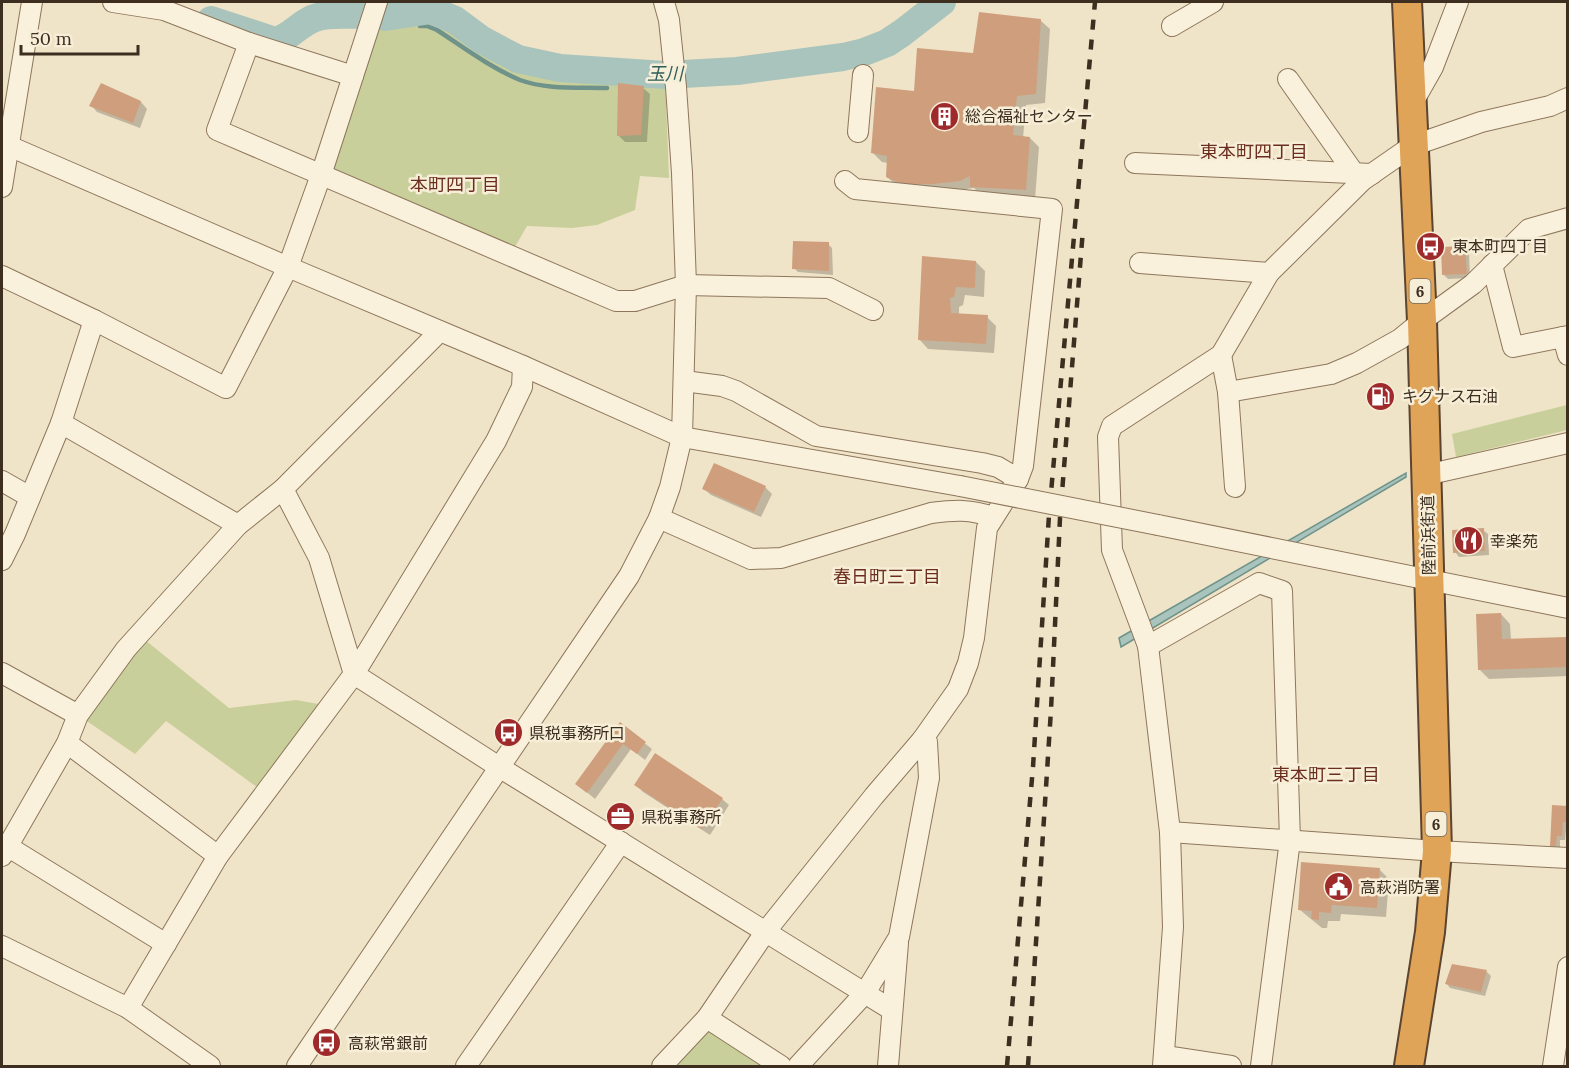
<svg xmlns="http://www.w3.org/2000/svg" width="1569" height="1068" font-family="Lora,'Noto Sans JP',serif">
	<rect width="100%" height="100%" fill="#f0e4c8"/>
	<!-- green -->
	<g fill="#c9cf9b">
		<polygon points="431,10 501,50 532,62 621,72 665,75 669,178 640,176 635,210 597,225 572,228 527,226 512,252 323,172 369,29 398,14"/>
		<polygon points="1567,405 1567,430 1456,457 1452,434"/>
		<polygon points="139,635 229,708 296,700 330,706 265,793 166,721 135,754 78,715"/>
		<polygon points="707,1018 781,1066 662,1066"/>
	</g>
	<!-- water -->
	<polygon fill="#a9c4bc" stroke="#6f938a" stroke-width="1.5" points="1406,473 1406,477 1121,647 1119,638"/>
	<!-- shadow -->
	<g fill="#0003">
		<polygon points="1040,20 1050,29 1045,103 1026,105 1023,138 1030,138 1039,147 1035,199 981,195 974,188 943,192 897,186 887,177 888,163 882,162 873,153 915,93 974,55"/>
		<polygon points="101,85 141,102 147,109 140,128 97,112 91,105"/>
		<polygon points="643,88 650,94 647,142 625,142 618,135"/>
		<polygon points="828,244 832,248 833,275 798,272 794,268"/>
		<polygon points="1465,247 1469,252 1470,278 1448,279 1444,275"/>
		<polygon points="923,258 976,262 985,271 984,297 965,295 963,305 959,307 959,315 987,317 996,326 994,353 928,349 919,339"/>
		<polygon points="765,487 772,494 761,517 711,495 704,489"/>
		<polygon points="1483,530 1488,534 1489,555 1459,557 1455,552"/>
		<polygon points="1501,614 1510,624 1511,640 1567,639 1568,676 1489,679 1479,669"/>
		<polygon points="620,724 652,749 645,760 631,749 595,799 577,784"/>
		<polygon points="636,785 722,799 729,805 710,835 643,792"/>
		<polygon points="1568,808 1565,840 1560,840 1560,850 1555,849 1551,845"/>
		<polygon points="1380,870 1389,879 1386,917 1341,914 1340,921 1328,921 1327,928 1322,928 1300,910"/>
		<polygon points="1453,966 1487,972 1491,976 1485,996 1450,988 1446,983"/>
	</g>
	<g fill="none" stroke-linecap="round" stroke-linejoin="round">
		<!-- stream -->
		<path stroke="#6f938a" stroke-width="4.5" d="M 420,26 L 427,26 L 437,30 C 463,47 491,68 520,80 C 547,90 579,87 607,88"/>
		<!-- river -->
		<g stroke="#a9c4bc" stroke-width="28">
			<polyline points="385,17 431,10 455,20 482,40 518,59 560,68 665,75 737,71 843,57 864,52 887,43 902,33 942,2"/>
			<path d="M 211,20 L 275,41 C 292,37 301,21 318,17 C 332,13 347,16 362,14"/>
		</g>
	</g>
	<!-- building -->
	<g fill="#cf9f7d">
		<polygon points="979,12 1041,19 1036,94 1017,96 1013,135 1030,137 1026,190 970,187 970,176 960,181 933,184 902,184 886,177 887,156 871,153 876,87 914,91 917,48 973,53"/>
		<polygon points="101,83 141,101 133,123 89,106"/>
		<polygon points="618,83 644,86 641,135 617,136"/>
		<polygon points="793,241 829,242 829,271 792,269"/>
		<polygon points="1465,246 1467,274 1442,275 1441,247"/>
		<polygon points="922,256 976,261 975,288 956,287 954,297 950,298 951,313 988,315 986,344 918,340"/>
		<polygon points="714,463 766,486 754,512 702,489"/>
		<polygon points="1484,528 1485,551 1453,553 1452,530"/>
		<polygon points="1501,613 1502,639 1567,637 1568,667 1478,670 1476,614"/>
		<polygon points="620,722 646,742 637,754 623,744 587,793 575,784"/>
		<polygon points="655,753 723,798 702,829 634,785"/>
		<polygon points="1552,805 1568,806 1568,822 1563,822 1562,836 1557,836 1556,846 1550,846"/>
		<polygon points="1301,862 1380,868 1377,908 1332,905 1331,913 1319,912 1319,920 1311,919 1312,911 1298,910"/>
		<polygon points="1452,964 1487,970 1481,992 1445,984"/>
	</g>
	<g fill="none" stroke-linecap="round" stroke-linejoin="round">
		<defs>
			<g id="minor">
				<polyline points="113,2 164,10 249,43 353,76"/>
				<polyline points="1172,26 1213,2"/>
				<polyline points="249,43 217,130 616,301 635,301 686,285 829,288 873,310"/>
				<polyline points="1288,79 1354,173"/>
				<polyline points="1412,104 1433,67 1458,2"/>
				<polyline points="858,132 863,75"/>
				<polyline points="2,143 288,267 523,366 682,437 960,486"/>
				<polyline points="1135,163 1372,174"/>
				<polyline points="2,187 32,2"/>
				<polyline points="1140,263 1269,273"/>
				<polyline points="1492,265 1513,347 1568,336"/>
				<polyline points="2,276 94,320 226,388 288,267 321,175 377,2"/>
				<polyline points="1563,337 1568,355"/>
				<polyline points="1221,355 1228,392 1235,487"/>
				<polyline points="523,366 522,387 496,441 354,674 499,767 892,1010"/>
				<polyline points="684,381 722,386 736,391 816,436 982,463 998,467 1018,479"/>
				<polyline points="1228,392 1331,374 1357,363 1400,339 1422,321 1473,284 1529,229 1568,218"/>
				<polyline points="61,423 238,525"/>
				<polyline points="1426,475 1568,443"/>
				<polyline points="2,481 30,497"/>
				<path d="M 659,518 L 751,559 L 781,558 L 931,513 C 955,510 970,509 993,517"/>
				<polyline points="1158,525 1568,608"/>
				<polyline points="2,560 15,534 61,423 94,320"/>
				<polyline points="1148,646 1259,583 1282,591 1290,840 1261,1066"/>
				<polyline points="2,673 78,715"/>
				<polyline points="67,743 218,856"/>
				<polyline points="1170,832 1437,851 1568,858"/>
				<polyline points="7,846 166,944"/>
				<polyline points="2,856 67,743 78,715 126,649 238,525 283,489 439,332"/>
				<polyline points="2,946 128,1008 210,1066"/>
				<polyline points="128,1008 218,856 354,674 319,558 283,489"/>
				<polyline points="707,1018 781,1066"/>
				<polyline points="1165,1056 1231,1066"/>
				<polyline points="297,1066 629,576 659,518 670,487 682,437 686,285 682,173 676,87 669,20 664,2"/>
				<polyline points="466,1066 621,842"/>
				<polyline points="662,1066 707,1018 766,931 874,796 922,740 958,689 968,663 974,638 987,528 1018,479 1023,466 1052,209 855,189 845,181"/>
				<polyline points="798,1066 865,993 899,937 929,778 927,742 922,740"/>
				<polyline points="888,1066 898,943"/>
				<polyline points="1163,1066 1173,927 1170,832 1148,646 1112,550 1108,437 1112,426 1221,355 1269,273 1363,180 1412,146 1481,122 1550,106 1568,98"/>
				<polyline points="1553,1066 1568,967"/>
			</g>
			<polyline id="highway" points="1407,2 1422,321 1437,851 1430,932 1409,1066"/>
		</defs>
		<!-- minor casing -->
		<use href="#minor" stroke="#8d765c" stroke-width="22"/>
		<!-- highway casing -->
		<use href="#highway" stroke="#5b4430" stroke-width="32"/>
		<!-- minor -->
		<use href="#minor" stroke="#faf1dc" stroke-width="20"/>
		<!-- highway -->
		<use href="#highway" stroke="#e0a458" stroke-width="28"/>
		<!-- rail -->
		<g stroke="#3d2e20" stroke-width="4.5" stroke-dasharray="10 10" stroke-linecap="butt">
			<polyline points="1007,1066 1033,767 1049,515 1095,2"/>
			<polyline points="1028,1066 1051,710 1060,518 1083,229"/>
		</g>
		<defs>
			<polyline id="minor-bridge" points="960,486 1158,525"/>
		</defs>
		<!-- minor-bridge casing -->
		<use href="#minor-bridge" stroke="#8d765c" stroke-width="22" stroke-linecap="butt"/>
		<!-- minor-bridge -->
		<use href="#minor-bridge" stroke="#faf1dc" stroke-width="20"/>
	</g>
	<!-- icons -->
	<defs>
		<symbol id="building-disc" viewBox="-11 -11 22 22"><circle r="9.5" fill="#9e2a2b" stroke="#f7eed8"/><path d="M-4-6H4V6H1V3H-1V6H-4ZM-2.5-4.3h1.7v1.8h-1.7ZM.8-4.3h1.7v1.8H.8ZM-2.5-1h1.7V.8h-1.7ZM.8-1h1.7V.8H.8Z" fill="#fff"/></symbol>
		<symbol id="bus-disc" viewBox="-11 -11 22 22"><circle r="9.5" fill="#9e2a2b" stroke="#f7eed8"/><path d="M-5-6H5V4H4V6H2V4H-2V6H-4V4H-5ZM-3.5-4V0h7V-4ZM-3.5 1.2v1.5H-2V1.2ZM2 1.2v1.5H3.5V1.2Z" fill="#fff"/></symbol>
		<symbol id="fuel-disc" viewBox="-11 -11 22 22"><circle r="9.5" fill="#9e2a2b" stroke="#f7eed8"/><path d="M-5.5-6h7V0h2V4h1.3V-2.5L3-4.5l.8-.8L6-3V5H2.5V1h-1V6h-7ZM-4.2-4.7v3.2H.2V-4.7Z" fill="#fff"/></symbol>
		<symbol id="restaurant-disc" viewBox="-11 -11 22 22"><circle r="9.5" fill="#9e2a2b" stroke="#f7eed8"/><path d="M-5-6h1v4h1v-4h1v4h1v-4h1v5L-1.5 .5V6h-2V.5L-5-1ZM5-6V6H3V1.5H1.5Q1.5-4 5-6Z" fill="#fff"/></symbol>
		<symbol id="office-disc" viewBox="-11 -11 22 22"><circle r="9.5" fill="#9e2a2b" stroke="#f7eed8"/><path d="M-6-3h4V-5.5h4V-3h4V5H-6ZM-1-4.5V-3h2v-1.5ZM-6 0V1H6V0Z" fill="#fff"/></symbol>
		<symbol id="civic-disc" viewBox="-11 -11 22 22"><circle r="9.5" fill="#9e2a2b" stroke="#f7eed8"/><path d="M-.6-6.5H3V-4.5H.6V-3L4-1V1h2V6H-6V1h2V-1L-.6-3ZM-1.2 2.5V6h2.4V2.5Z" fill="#fff"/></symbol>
	</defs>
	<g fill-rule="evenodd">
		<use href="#building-disc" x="928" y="100" width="33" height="33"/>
		<use href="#bus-disc" x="1414" y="230" width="33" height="33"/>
		<use href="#fuel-disc" x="1364" y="380" width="33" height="33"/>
		<use href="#restaurant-disc" x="1452" y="524" width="33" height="33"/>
		<use href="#bus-disc" x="492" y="716" width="33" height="33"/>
		<use href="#office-disc" x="604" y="800" width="33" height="33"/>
		<use href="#civic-disc" x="1322" y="870" width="33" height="33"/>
		<use href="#bus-disc" x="310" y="1026" width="33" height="33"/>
	</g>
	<g text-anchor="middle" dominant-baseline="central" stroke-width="5" stroke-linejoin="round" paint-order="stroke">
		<!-- shield labels -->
		<g fill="#f7eed8" stroke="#756857" stroke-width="1.5">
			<rect x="1409.5" y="279" width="21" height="24" rx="4.5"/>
			<rect x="1425.5" y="812" width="21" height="24" rx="4.5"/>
		</g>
		<g font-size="15" font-weight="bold" fill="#3d2e20">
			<text x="1420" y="291">6</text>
			<text x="1436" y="824">6</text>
		</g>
		<!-- poi labels -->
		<g font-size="16" fill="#3d2e20" stroke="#f7eed8" text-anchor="start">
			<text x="965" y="116">総合福祉センター</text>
			<text x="1452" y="246">東本町四丁目</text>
			<text x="1402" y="396">キグナス石油</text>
			<text x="1490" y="541">幸楽苑</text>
			<text x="529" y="733">県税事務所口</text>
			<text x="641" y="817">県税事務所</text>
			<text x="1360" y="887">高萩消防署</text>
			<text x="348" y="1043">高萩常銀前</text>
		</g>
		<!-- street labels -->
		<g font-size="16" fill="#3d2e20" stroke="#f7eed8">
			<text transform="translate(1428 535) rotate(-91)">陸前浜街道</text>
		</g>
		<!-- water labels -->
		<g font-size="18" font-style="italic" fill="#2f5d5a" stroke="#f7eed8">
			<text x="665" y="73">玉川</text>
		</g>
		<!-- neighbourhood labels -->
		<g font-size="18" fill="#6b2e1e" stroke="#f7eed8">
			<text x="1254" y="151">東本町四丁目</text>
			<text x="455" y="184">本町四丁目</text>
			<text x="887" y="576">春日町三丁目</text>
			<text x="1326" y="774">東本町三丁目</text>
		</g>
	</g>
	<!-- border -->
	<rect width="1569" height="1068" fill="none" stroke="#3d2e20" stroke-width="6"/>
	<!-- scale -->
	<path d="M21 45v9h117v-9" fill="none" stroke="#3d2e20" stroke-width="3"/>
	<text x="30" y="45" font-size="18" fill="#3d2e20" stroke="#f7eed8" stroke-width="4.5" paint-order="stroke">50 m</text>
</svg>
